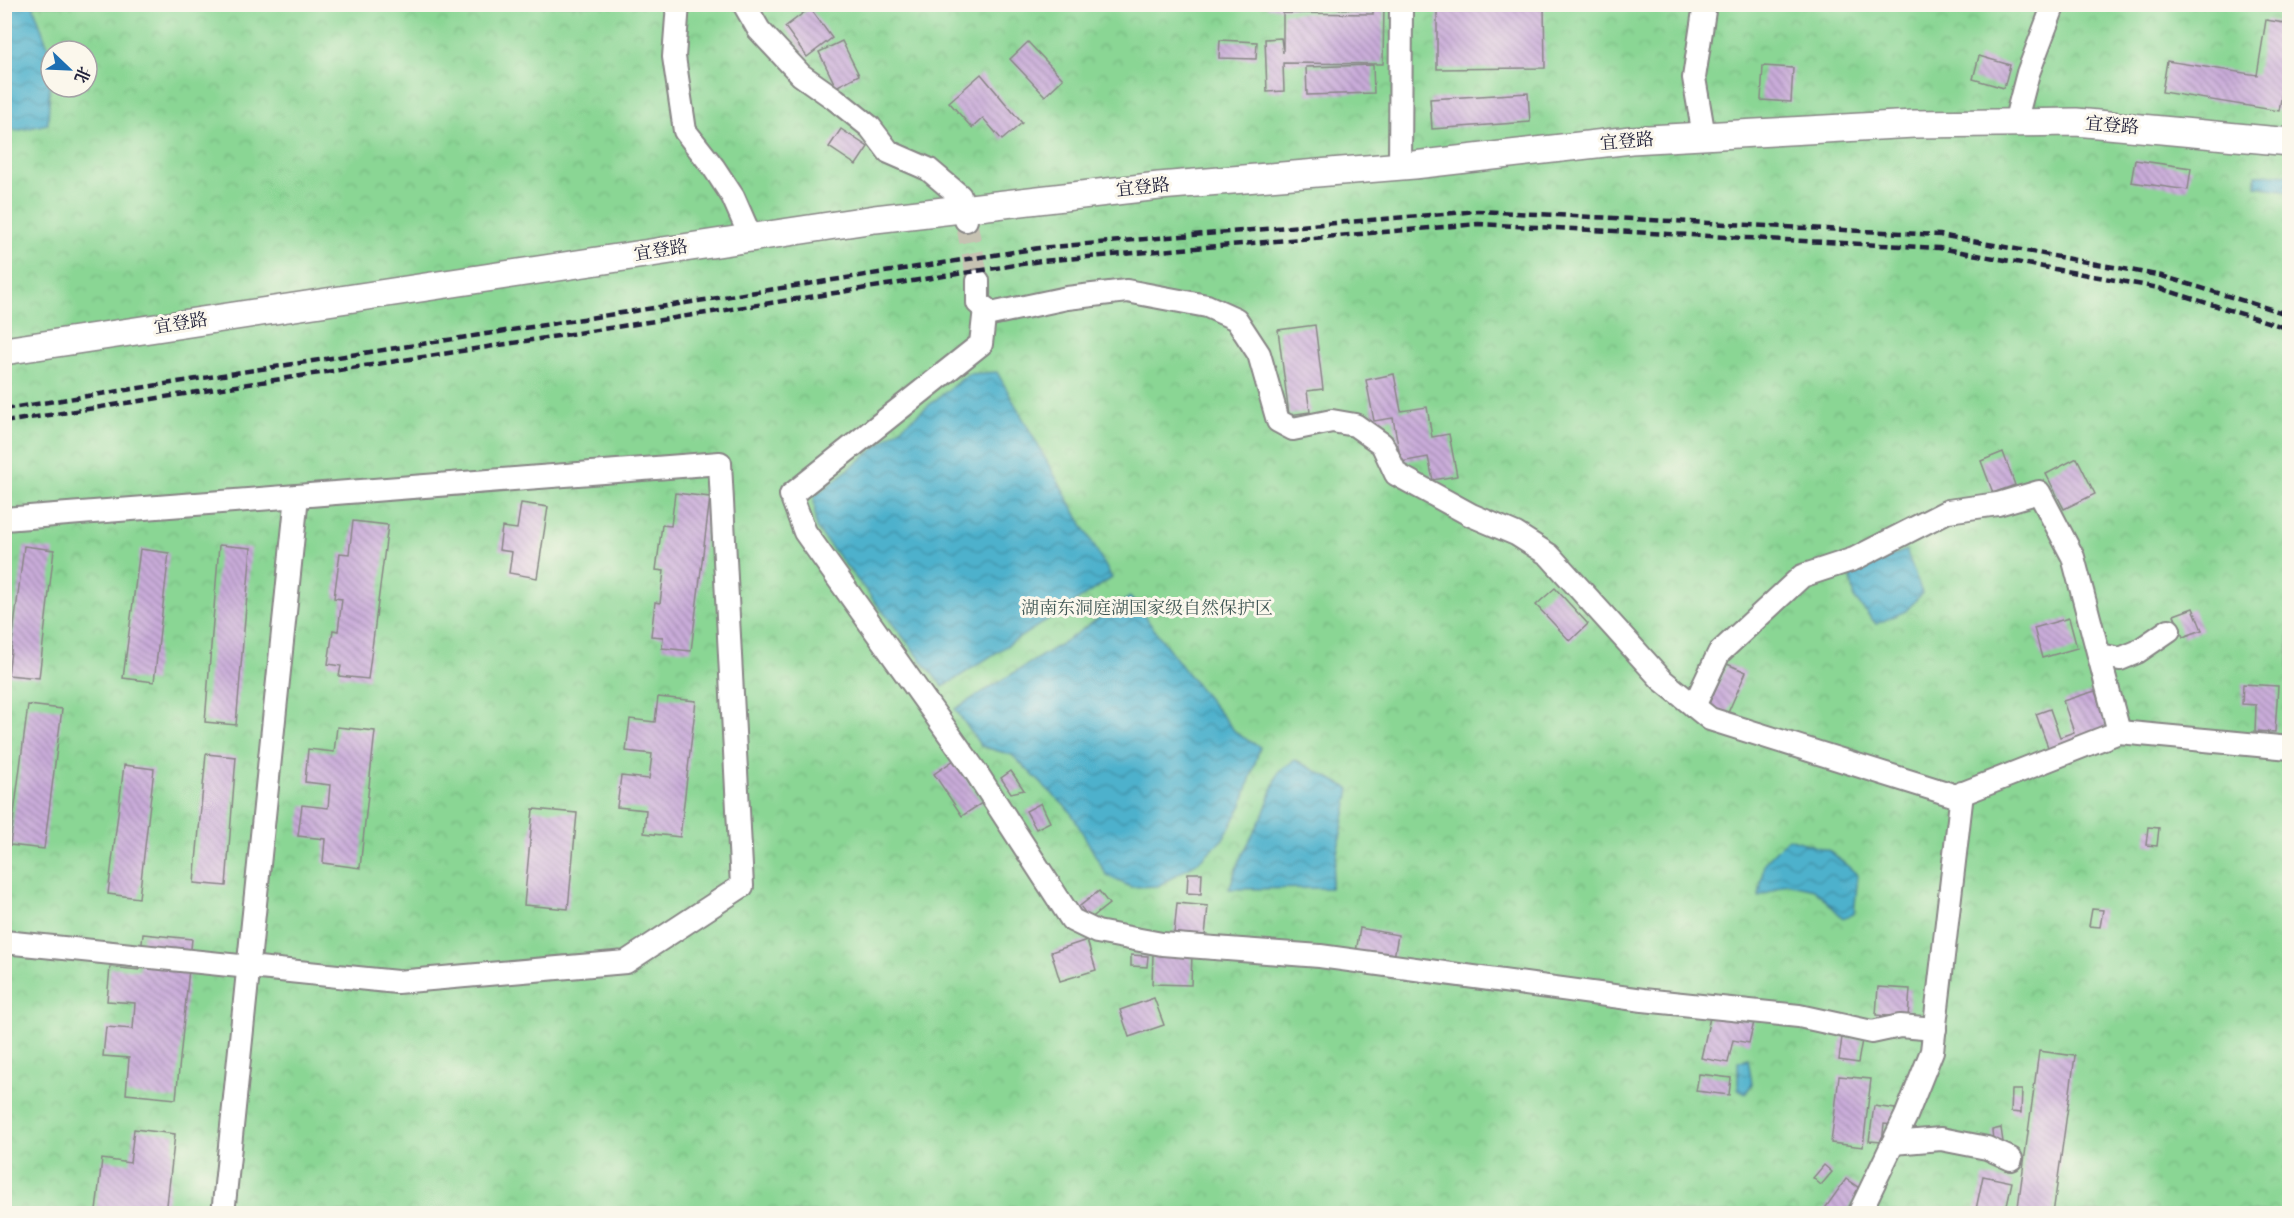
<svg xmlns="http://www.w3.org/2000/svg" width="2294" height="1218" font-family="'Old Standard TT','Noto Serif SC',serif">
	<defs>
		<pattern id="park-crowns" width="20" height="18" patternUnits="userSpaceOnUse" patternTransform="scale(1.5)"><rect width="20" height="18" fill="#8ad694"/><path d="M2 6a3 3 0 1 1 6 0M12 15a3 3 0 1 1 6 0" fill="none" stroke="#77b780"/></pattern>
		<pattern id="water-waves" width="16" height="10" patternUnits="userSpaceOnUse" patternTransform="scale(1.5)"><rect width="16" height="10" fill="#4db1cc"/><path d="M0 5q4-4 8 0t8 0" fill="none" stroke="#4090a7"/></pattern>
		<pattern id="building-back-hatch" width="6" height="6" patternUnits="userSpaceOnUse" patternTransform="scale(1.5)"><rect width="6" height="6" fill="#c9acd9"/><path d="M-1 5l2 2M0 0l6 6M5-1l2 2" fill="none" stroke="#a38cb1"/></pattern>
	</defs>
	<rect width="100%" height="100%" fill="#fbf7ec"/>
	<filter id="ink" filterUnits="userSpaceOnUse"><feTurbulence type="fractalNoise" baseFrequency=".0167" numOctaves="2"/><feDisplacementMap in="SourceGraphic" scale="12" xChannelSelector="R" yChannelSelector="G"/><feConvolveMatrix kernelMatrix="1 2 1 2 8 2 1 2 1" color-interpolation-filters="sRGB"/></filter>
	<filter id="wash" filterUnits="userSpaceOnUse"><feTurbulence type="fractalNoise" baseFrequency=".008" numOctaves="4" result="noise"/><feDisplacementMap in="SourceGraphic" scale="24" xChannelSelector="R" yChannelSelector="G"/><feGaussianBlur stdDeviation="1.35" result="paint"/><feColorMatrix in="noise" values="0 0 0 0 0 0 0 0 0 0 0 0 0 0 0 0 0 1.4 0 .05"/><feComposite in="paint" operator="in"/></filter>
	<g filter="url(#wash)">
		<rect width="100%" height="100%" fill="#efead0"/>
		<!-- park -->
		<path fill="url(#park-crowns)" stroke="#567c68" stroke-width="1.5" fill-rule="evenodd" d="M 5,5 L 2289,5 L 2289,1213 L 5,1213 ZM 51,51 L 87,51 L 87,87 L 51,87 Z"/>
		<!-- water -->
		<g fill="url(#water-waves)" stroke="#386a84" stroke-width="1.5">
			<polygon points="4,5 33,5 51,56 48,124 16,131 5,123"/>
			<polygon points="2278,174 2289,176 2289,191 2256,186 2256,175"/>
			<polygon points="997,372 1112,578 943,687 816,528 814,497 968,374"/>
			<polygon points="1906,550 1922,593 1906,611 1876,624 1855,599 1850,574"/>
			<polygon points="1130,597 1187,673 1237,734 1260,747 1242,805 1224,838 1198,862 1158,886 1131,887 1107,876 1070,811 1012,755 981,746 955,709 1061,644"/>
			<polygon points="1295,760 1350,789 1330,888 1229,889 1239,861 1263,815 1279,771"/>
			<polygon points="1788,838 1830,851 1858,875 1854,914 1843,918 1814,889 1787,883 1759,897 1764,863"/>
			<polygon points="1748,1058 1752,1084 1746,1093 1738,1089 1738,1062"/>
		</g>
		<g id="blocks">
			<!-- building -->
			<g fill="url(#building-back-hatch)">
				<polygon points="1267,4 1368,4 1367,9 1267,8"/>
				<polygon points="1373,4 1384,4 1383,64 1283,63 1284,91 1267,92 1265,39 1281,38 1283,53 1283,13 1373,14"/>
				<polygon points="1437,4 1544,4 1545,68 1437,69"/>
				<polygon points="810,8 832,38 807,57 785,27"/>
				<polygon points="2266,20 2290,24 2290,46 2279,111 2162,92 2167,61 2257,75"/>
				<polygon points="1220,40 1257,42 1256,59 1219,58"/>
				<polygon points="842,41 859,75 836,87 819,52"/>
				<polygon points="1028,42 1063,79 1045,96 1010,59"/>
				<polygon points="1979,56 2010,65 2004,88 1973,79"/>
				<polygon points="1373,65 1374,93 1307,95 1306,67"/>
				<polygon points="1763,66 1793,68 1791,102 1761,100"/>
				<polygon points="981,74 1022,123 1002,140 983,118 972,128 949,102"/>
				<polygon points="1528,93 1530,122 1432,129 1430,99"/>
				<polygon points="841,129 868,147 856,165 829,147"/>
				<polygon points="2135,160 2191,168 2188,190 2131,182"/>
				<polygon points="1315,325 1323,389 1307,391 1310,412 1289,415 1278,330"/>
				<polygon points="1394,374 1401,411 1427,407 1432,437 1449,434 1457,476 1433,480 1428,457 1401,462 1393,418 1374,421 1366,380"/>
				<polygon points="2003,452 2015,485 1993,493 1981,461"/>
				<polygon points="2077,458 2095,494 2064,509 2046,474"/>
				<polygon points="675,493 710,497 691,651 662,648 663,637 651,636 655,602 660,603 664,571 656,570 662,525 671,526"/>
				<polygon points="521,503 548,507 537,578 509,573 512,552 499,550 502,527 517,529"/>
				<polygon points="353,521 388,525 368,679 339,676 341,666 328,664 333,630 338,631 342,599 334,598 340,553 349,554"/>
				<polygon points="219,545 251,548 236,725 205,722"/>
				<polygon points="24,546 54,550 39,678 8,675"/>
				<polygon points="140,549 169,553 154,682 123,678"/>
				<polygon points="1555,588 1588,624 1570,641 1536,605"/>
				<polygon points="2193,608 2202,630 2183,637 2174,615"/>
				<polygon points="2069,618 2077,648 2042,658 2034,628"/>
				<polygon points="1727,664 1746,672 1727,715 1708,706"/>
				<polygon points="2243,684 2278,686 2275,732 2255,731 2256,705 2242,704"/>
				<polygon points="2095,691 2108,730 2049,750 2036,714 2050,709 2060,737 2074,732 2063,701"/>
				<polygon points="658,697 696,701 680,837 644,833 646,810 617,807 621,776 649,779 652,754 626,751 630,719 655,722"/>
				<polygon points="28,705 62,709 44,849 10,845"/>
				<polygon points="337,727 375,731 360,868 323,863 325,839 298,836 302,805 328,808 330,785 305,782 308,749 334,752"/>
				<polygon points="206,754 236,757 226,886 194,883"/>
				<polygon points="954,760 982,803 962,816 934,774"/>
				<polygon points="124,765 154,769 139,898 108,894"/>
				<polygon points="1011,771 1024,790 1011,793 1001,778"/>
				<polygon points="1041,803 1050,822 1036,829 1026,811"/>
				<polygon points="533,809 577,813 568,909 524,905"/>
				<polygon points="2148,827 2159,828 2157,846 2146,845"/>
				<polygon points="1188,873 1202,873 1201,894 1187,893"/>
				<polygon points="1099,891 1109,904 1090,919 1080,906"/>
				<polygon points="1177,903 1208,906 1205,936 1174,934"/>
				<polygon points="2092,909 2103,910 2100,927 2089,926"/>
				<polygon points="1360,928 1398,935 1394,958 1356,952"/>
				<polygon points="143,934 192,939 176,1099 126,1094 129,1058 103,1056 106,1027 133,1029 135,1003 107,1001 110,967 139,970"/>
				<polygon points="1087,940 1096,970 1060,981 1051,952"/>
				<polygon points="1153,953 1192,954 1191,985 1152,984"/>
				<polygon points="1131,955 1148,956 1147,967 1131,966"/>
				<polygon points="1878,987 1910,989 1908,1018 1876,1015"/>
				<polygon points="1154,998 1164,1025 1129,1037 1120,1010"/>
				<polygon points="1711,1013 1754,1022 1749,1043 1733,1040 1728,1063 1701,1058"/>
				<polygon points="1842,1037 1862,1040 1858,1063 1839,1060"/>
				<polygon points="2039,1051 2075,1056 2053,1214 2017,1214"/>
				<polygon points="1699,1074 1731,1078 1729,1095 1696,1091"/>
				<polygon points="1839,1076 1871,1079 1863,1147 1831,1143"/>
				<polygon points="2012,1090 2022,1090 2021,1113 2011,1112"/>
				<polygon points="1874,1106 1895,1109 1893,1125 1884,1124 1882,1142 1869,1141"/>
				<polygon points="2001,1128 2003,1142 1993,1140 1992,1130"/>
				<polygon points="134,1129 175,1134 166,1214 91,1214 91,1210 96,1211 102,1159 130,1163"/>
				<polygon points="1824,1165 1832,1172 1821,1185 1813,1178"/>
				<polygon points="1983,1176 2012,1182 2005,1214 1975,1214"/>
				<polygon points="1846,1179 1862,1190 1845,1214 1821,1214"/>
			</g>
		</g>
	</g>
	<g filter="url(#ink)">
		<use href="#blocks" fill-opacity="0" stroke="#888686" stroke-width="1.5"/>
		<g fill="none" stroke-linecap="round" stroke-linejoin="round">
			<!-- minor-tunnel -->
			<polyline stroke="#c6c2b2" stroke-width="22" stroke-dasharray="22 11" stroke-linecap="butt" points="966,220 978,281"/>
			<defs>
				<g id="minor">
					<polyline points="678,4 674,57 685,131 714,168 733,197 751,238"/>
					<polyline points="744,4 759,30 801,75 835,99 870,127 889,152 928,169 960,196 966,220"/>
					<polyline points="2015,123 2028,73 2054,4"/>
					<polyline points="1704,136 1694,78 1705,4"/>
					<polyline points="1400,166 1401,4"/>
					<polyline points="978,281 978,303 991,314 1067,298 1127,291 1207,306 1236,319 1259,354 1278,421 1293,429 1332,421 1355,425 1382,444 1396,474 1471,515 1516,534 1549,555 1662,680 1710,719 1956,796 2119,732 2290,748"/>
					<polyline points="985,308 981,344 791,495 805,532 976,772 1072,920 1097,932 1162,944 1320,956 1643,1000 1799,1016 1872,1032 1900,1026 1935,1029"/>
					<polyline points="4,519 297,496 223,1214"/>
					<polyline points="2100,655 2120,659 2137,652 2169,630"/>
					<polyline points="1694,706 1719,653 1802,576 1854,559 1948,511 1998,504 2039,492 2073,557 2119,732"/>
					<polyline points="4,942 397,982 626,962 742,886 720,463 297,496"/>
					<polyline points="1893,1143 1941,1139 1987,1148 2011,1159"/>
					<polyline points="1859,1214 1906,1116 1932,1051 1962,793"/>
				</g>
				<polyline id="tertiary" points="4,351 875,219 1159,186 1414,165 1631,140 1914,124 2076,122 2290,142"/>
			</defs>
			<!-- minor casing -->
			<use href="#minor" stroke="#888686" stroke-width="26"/>
			<!-- tertiary casing -->
			<use href="#tertiary" stroke="#888686" stroke-width="30"/>
			<!-- minor -->
			<use href="#minor" stroke="#fff" stroke-width="22"/>
			<!-- tertiary -->
			<use href="#tertiary" stroke="#fff" stroke-width="27"/>
			<!-- rail -->
			<g stroke="#22223b" stroke-width="4.5" stroke-dasharray="9 4.5" stroke-linecap="butt">
				<polyline points="4,409 1039,248 1478,211 1940,235 2162,276 2290,315"/>
				<polyline points="4,422 1041,261 1478,224 1939,248 2159,288 2290,329"/>
			</g>
		</g>
	</g>
	<g text-anchor="middle" dominant-baseline="central" stroke-width="6" stroke-linejoin="round" paint-order="stroke">
		<!-- street labels -->
		<g font-size="18" fill="#22223b" stroke="#fbf7ec">
			<text transform="translate(2112 126) rotate(5)">宜登路</text>
			<text transform="translate(1627 142) rotate(-5)">宜登路</text>
			<text transform="translate(1143 188) rotate(-6)">宜登路</text>
			<text transform="translate(661 251) rotate(-9)">宜登路</text>
			<text transform="translate(181 324) rotate(-9)">宜登路</text>
		</g>
		<!-- park labels -->
		<g font-size="18" fill="#415856" stroke="#fbf7ec">
			<text x="1147" y="609">湖南东洞庭湖国家级自然保护区</text>
		</g>
	</g>
	<!-- margin -->
	<rect width="2294" height="1218" fill="none" stroke="#fbf7ec" stroke-width="24"/>
	<!-- north arrow -->
	<g transform="translate(69 69) rotate(113)"><circle r="28" fill="#fbf7ec" stroke="#a4a2a5" stroke-width="1.5"/>
	<path d="M0-4.5L10 22L0 15L-10 22Z" fill="#1f6fb2"/>
	<text y="-9" font-size="16" font-weight="bold" text-anchor="middle" fill="#22223b">北</text>
	</g>
</svg>
